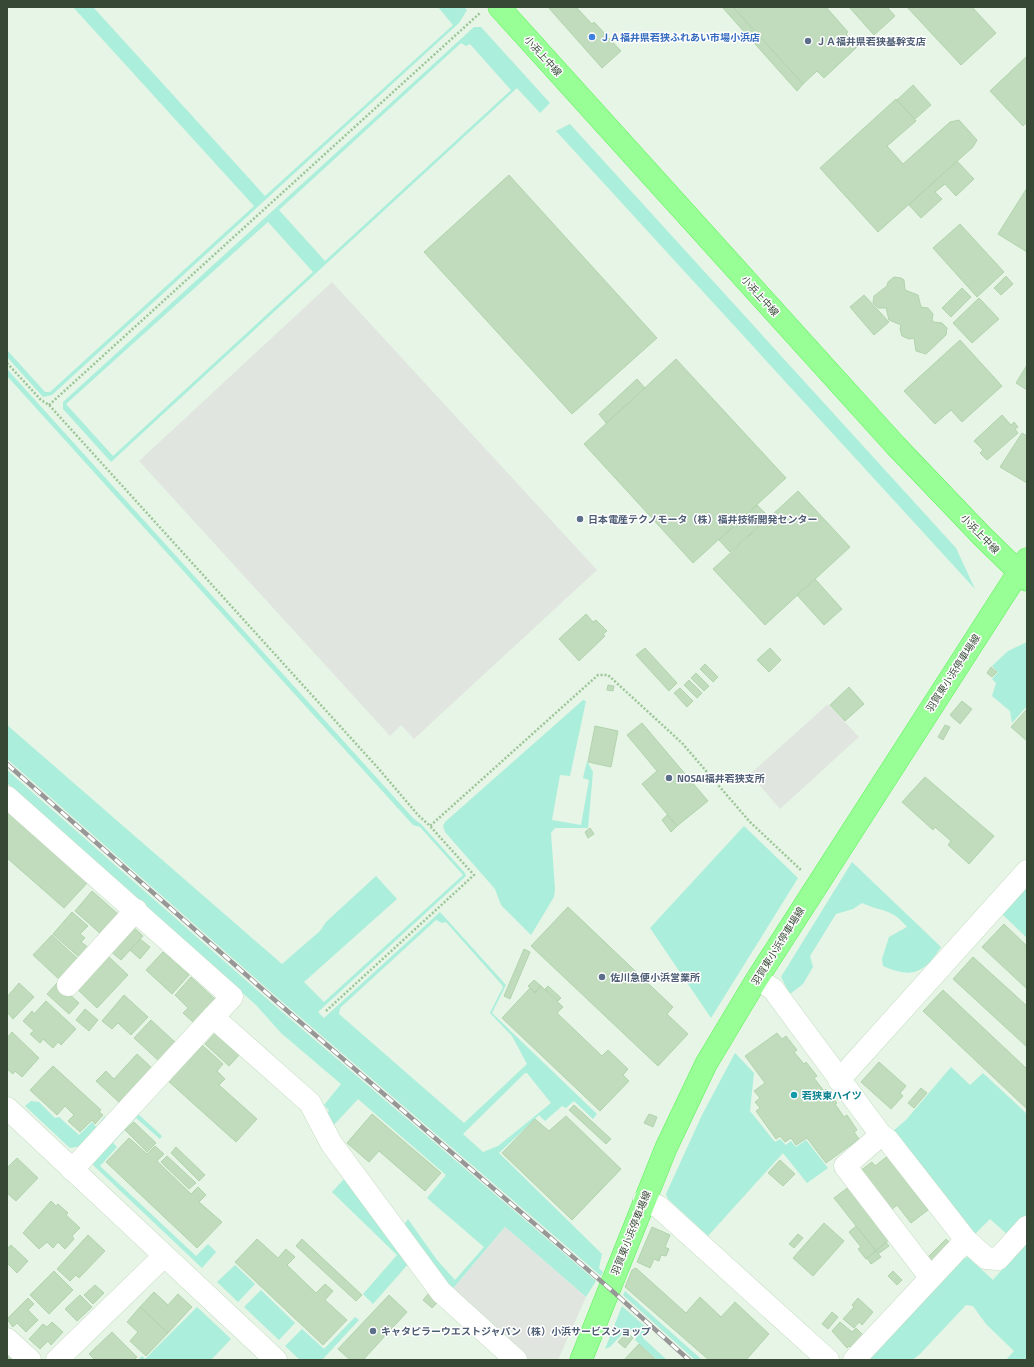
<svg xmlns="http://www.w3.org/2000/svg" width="1034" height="1367" font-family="'Titillium Web','Noto Sans JP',sans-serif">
	<rect width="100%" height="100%" fill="#e7f5e6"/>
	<!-- green -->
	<g fill="#aaeedb" fill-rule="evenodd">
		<polygon points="73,7 93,7 265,196 453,25 438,7 464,7 467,10 459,23 52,395 43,397 7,357 7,350 45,392 50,392 254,206"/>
		<path d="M 474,27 L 481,27 L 550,103 L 540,113 L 517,88 L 111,462 L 63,409 L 63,402 ZM 461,43 L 466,46 L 470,44 L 511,90 L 325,261 L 279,210 ZM 268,222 L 313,272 L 113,456 L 66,404 Z"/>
		<polygon points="570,124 956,548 975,589 556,131"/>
		<path d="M 7,369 L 414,819 L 421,824 L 465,873 L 466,876 L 318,1012 L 324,1018 L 440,912 L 506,985 L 492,1013 L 597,1114 L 593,1119 L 574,1101 L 566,1108 L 562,1106 L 545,1121 L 539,1115 L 499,1153 L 602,1254 L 599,1268 L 603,1272 L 601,1276 L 279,999 L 7,759 L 7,725 L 282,964 L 320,931 L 326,922 L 376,876 L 397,899 L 304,982 L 324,1002 L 463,875 L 420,827 L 413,825 L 7,376 ZM 436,920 L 442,923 L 446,922 L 502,985 L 503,987 L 490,1013 L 512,1036 L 527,1064 L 464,1123 L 339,1014 L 340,1008 ZM 525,1073 L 527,1073 L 551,1103 L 498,1146 L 483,1152 L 463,1134 Z"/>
		<polygon points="1027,642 1027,706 1012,723 1010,711 992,696 996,683 992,679 998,672 992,666 1008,651"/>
		<polygon points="583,700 586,701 570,776 560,775 552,820 581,825 589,780 583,778 587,761 593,772 588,828 555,828 551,833 555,889 554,897 531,935 501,905 495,889 445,832 443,826 445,822"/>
		<polygon points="7,770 274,1005 596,1281 586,1297 505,1227 451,1291 404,1225 408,1219 437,1260 455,1280 484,1247 427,1198 446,1175 358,1099 332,1127 326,1117 329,1110 324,1105 341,1084 281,1033 256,1005 7,783"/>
		<polygon points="744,826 798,878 711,1018 650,928"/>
		<path d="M 852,862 L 941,947 C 924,973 913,979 883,966 L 882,959 L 889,937 L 907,927 C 892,908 881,912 862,903 L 853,909 L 836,914 L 810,956 L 813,967 L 803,984 L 790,994 L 781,977 Z"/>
		<polygon points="1027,887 1027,938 1002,914"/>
		<polygon points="735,1053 754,1073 750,1111 775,1142 780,1139 786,1145 791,1141 796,1147 806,1140 828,1168 807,1183 783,1153 708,1236 668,1199 666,1194 702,1115"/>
		<polygon points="951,1067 970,1085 983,1073 1027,1114 1027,1214 1008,1235 990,1219 975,1234 893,1131 906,1120"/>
		<polygon points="31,1101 39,1102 55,1118 59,1117 79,1135 92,1122 96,1127 105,1116 107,1120 82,1146 70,1148 25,1106"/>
		<polygon points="137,1113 162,1136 160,1139 136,1118 113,1143 117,1147 100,1166 196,1256 208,1244 216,1252 202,1268 93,1165 93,1158"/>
		<polygon points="346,1177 409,1263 373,1304 363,1294 397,1255 332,1192"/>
		<polygon points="1027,1241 1027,1360 1006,1360 1014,1351 986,1324 973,1306 966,1305 919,1355 912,1360 864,1360 960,1260 968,1257 993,1280"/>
		<polygon points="235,1265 255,1284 238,1302 217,1282"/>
		<polygon points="261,1290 295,1323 279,1340 244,1307"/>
		<polygon points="625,1291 702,1360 695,1360 623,1295"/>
		<polygon points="622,1306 649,1330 643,1338 667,1360 657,1360 635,1340 637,1336 628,1328 610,1347 605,1349"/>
		<polygon points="197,1307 231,1339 211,1360 138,1360 142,1356 145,1359"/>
		<polygon points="355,1317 359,1320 322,1360 300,1360 285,1346 302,1329 324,1349"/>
	</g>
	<!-- parking -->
	<g fill="#e0e6df">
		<polygon points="332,282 597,570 414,739 401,725 390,736 139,461"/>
		<polygon points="828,704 859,737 780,809 750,774"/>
		<polygon points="505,1227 586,1297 558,1360 529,1360 451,1291"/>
	</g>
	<!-- building -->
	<g fill="#c1dbbd" stroke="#b1d4ad">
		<polygon points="548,7 576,7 592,24 594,22 621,51 602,68"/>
		<polygon points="722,7 733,7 803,84 797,91"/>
		<polygon points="733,7 826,7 848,32 846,34 857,47 824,78 817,71 803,84"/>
		<polygon points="849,7 887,7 895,16 874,35"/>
		<polygon points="907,7 972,7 996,33 961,65"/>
		<polygon points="1027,56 1027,122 1023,126 990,91"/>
		<polygon points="913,85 931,105 915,119 897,100"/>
		<polygon points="896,99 916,121 887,146 903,164 950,122 959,120 977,140 973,147 878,232 820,168"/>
		<polygon points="957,161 974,179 956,196 945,184 935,192 942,199 921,218 909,205"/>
		<polygon points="509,175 657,338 572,414 424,252"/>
		<polygon points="1027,188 1027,252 998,234"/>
		<polygon points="960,224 1004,272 977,297 933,248"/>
		<polygon points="1006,276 1013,284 1001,295 994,288"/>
		<polygon points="894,277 901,278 904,280 905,290 918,295 921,307 928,308 933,314 932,320 934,322 942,323 947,328 946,335 926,354 916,351 914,338 909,339 902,336 900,329 901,325 889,320 886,308 878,308 873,303 874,296 887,286 888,282"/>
		<polygon points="962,288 971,297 951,317 942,308"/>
		<polygon points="864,295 889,322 874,335 850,307"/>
		<polygon points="979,298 999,319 972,343 953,323"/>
		<polygon points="960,340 1002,386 962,422 951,410 935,424 904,391"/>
		<polygon points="676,359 786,478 693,563 584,444"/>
		<polygon points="1027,365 1027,390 1016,383"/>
		<polygon points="637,379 645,388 606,423 599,414"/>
		<polygon points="1002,415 1011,425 1014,422 1018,427 1015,429 1018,433 987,460 980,453 983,450 974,441"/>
		<polygon points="1022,433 1027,436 1027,483 1000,467"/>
		<polygon points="798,491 850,547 765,625 713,569"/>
		<polygon points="757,505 769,517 730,552 719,540"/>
		<polygon points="815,579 842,609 824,625 797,595"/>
		<polygon points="586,614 593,622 596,620 607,631 603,634 605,636 579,661 559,639"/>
		<polygon points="645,648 677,683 669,691 636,655"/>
		<polygon points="770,648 781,660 769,672 757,660"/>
		<polygon points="705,664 718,677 713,682 700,669"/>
		<polygon points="991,667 997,672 992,677 987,673"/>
		<polygon points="696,673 709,686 704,691 691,678"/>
		<polygon points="689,680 702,693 697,698 684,685"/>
		<polygon points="608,685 614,686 613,691 607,690"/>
		<polygon points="849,687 864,704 845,721 830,705"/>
		<polygon points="680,688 693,701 687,707 674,693"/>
		<polygon points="962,701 972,709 960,724 950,715"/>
		<polygon points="1027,709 1027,741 1011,727"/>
		<polygon points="642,723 708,801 677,826 642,784 657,771 627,735"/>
		<polygon points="945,725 950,727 943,740 938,737"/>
		<polygon points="595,726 618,731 611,767 588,762"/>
		<polygon points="925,777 994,836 969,864 948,845 951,841 935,827 933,830 902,802"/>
		<polygon points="7,811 88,882 64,908 7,858"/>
		<polygon points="667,815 677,826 671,832 662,820"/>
		<polygon points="590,828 594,834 588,838 585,832"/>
		<polygon points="92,891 119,915 102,935 75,911"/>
		<polygon points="568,907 673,1007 667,1014 688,1034 658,1066 531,946"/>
		<polygon points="72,912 88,926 80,934 85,938 81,942 89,948 80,958 53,934"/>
		<polygon points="1004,924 1027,946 1027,989 982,947"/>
		<polygon points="131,925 143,936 121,960 109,950"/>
		<polygon points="52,935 80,961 61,981 33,955"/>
		<polygon points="140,939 150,947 140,959 130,950"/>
		<polygon points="524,949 530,952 510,999 504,996"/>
		<polygon points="163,952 189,975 172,994 146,970"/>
		<polygon points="107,955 128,975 97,1008 76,988"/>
		<polygon points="973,957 1027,1006 1027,1047 953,979"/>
		<polygon points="191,977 216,1000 194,1023 183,1013 188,1008 175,995"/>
		<polygon points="534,980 541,986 535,992 528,986"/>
		<polygon points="19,983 34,997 13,1019 7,1012 7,997"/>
		<polygon points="57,983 79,1003 69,1014 47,994"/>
		<polygon points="541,986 563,1007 557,1013 602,1056 608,1050 628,1069 623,1075 629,1081 600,1111 502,1018 530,988 535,993"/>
		<polygon points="548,986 561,998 558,1001 545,989"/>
		<polygon points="943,990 1027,1069 1027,1109 923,1011"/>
		<polygon points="124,995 148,1017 131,1035 118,1023 112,1029 102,1021"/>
		<polygon points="46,1001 76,1029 61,1045 58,1042 53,1048 43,1039 40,1043 30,1034 34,1031 23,1021 32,1011 34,1014"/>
		<polygon points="85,1009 98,1020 89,1031 76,1020"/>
		<polygon points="151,1020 177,1044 160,1062 134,1038"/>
		<polygon points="218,1030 242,1052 229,1066 205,1044"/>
		<polygon points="12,1032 39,1058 22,1077 15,1071 13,1074 7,1069 7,1038"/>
		<polygon points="777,1033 782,1039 786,1036 797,1050 794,1052 804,1064 806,1062 817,1076 814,1078 824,1091 826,1089 837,1103 835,1104 844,1117 847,1115 857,1130 854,1132 859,1139 826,1163 807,1138 796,1145 791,1138 785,1142 780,1136 776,1139 756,1111 760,1108 755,1102 760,1098 754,1091 765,1083 745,1056"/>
		<polygon points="201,1044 223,1064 217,1071 225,1079 219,1085 257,1119 236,1142 167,1080"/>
		<polygon points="137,1054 153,1069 121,1104 96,1081 106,1071 114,1079"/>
		<polygon points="879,1062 906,1086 900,1093 903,1096 891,1109 861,1082"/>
		<polygon points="53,1066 101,1110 99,1112 103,1115 95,1124 92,1120 80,1132 68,1121 74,1115 65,1106 57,1115 30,1090"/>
		<polygon points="921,1088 927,1093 914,1108 908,1103"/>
		<polygon points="574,1105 611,1139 606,1144 569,1110"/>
		<polygon points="372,1114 441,1173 425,1191 379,1151 369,1162 347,1143"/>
		<polygon points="649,1114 657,1117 653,1127 644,1123"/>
		<polygon points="566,1116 621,1169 572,1220 502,1153 535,1119 549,1131"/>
		<polygon points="134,1122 156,1143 147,1152 125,1130"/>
		<polygon points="129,1138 147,1154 155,1146 164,1154 157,1161 191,1194 198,1187 206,1195 199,1202 222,1222 197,1248 106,1162"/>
		<polygon points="176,1147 205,1175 199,1181 171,1153"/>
		<polygon points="889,1155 916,1191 914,1192 928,1210 911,1223 897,1205 890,1211 860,1171 872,1162 875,1166"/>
		<polygon points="167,1156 196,1183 189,1189 161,1162"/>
		<polygon points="17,1158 38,1178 16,1201 7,1193 7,1168"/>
		<polygon points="780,1160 795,1174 783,1186 768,1173"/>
		<polygon points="850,1186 891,1238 876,1251 834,1198"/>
		<polygon points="51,1201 56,1206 58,1204 68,1213 66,1215 80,1228 72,1236 74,1239 65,1249 58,1242 53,1248 47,1242 39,1249 23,1233"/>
		<polygon points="824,1223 844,1241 813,1276 793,1258"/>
		<polygon points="856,1226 876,1251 866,1259 858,1249 861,1247 849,1232"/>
		<polygon points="652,1227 670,1235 665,1247 669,1249 666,1256 661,1255 659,1261 654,1259 650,1268 637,1262"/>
		<polygon points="798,1234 803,1238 794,1248 789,1244"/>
		<polygon points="88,1235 105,1251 79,1278 76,1275 70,1281 57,1269"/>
		<polygon points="257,1239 278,1258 286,1249 295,1257 287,1265 316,1293 325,1284 333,1291 325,1300 347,1320 323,1345 235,1262"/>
		<polygon points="302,1239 362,1295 356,1301 296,1246"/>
		<polygon points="946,1239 950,1243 932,1263 927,1258"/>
		<polygon points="886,1242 889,1246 878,1254 876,1251"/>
		<polygon points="11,1245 28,1261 17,1273 7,1263 7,1249"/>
		<polygon points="876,1251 881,1257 871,1264 867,1258"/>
		<polygon points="636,1268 686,1313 700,1297 721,1317 735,1302 769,1334 746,1360 709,1360 625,1287 632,1270"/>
		<polygon points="54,1271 73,1290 49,1314 30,1295"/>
		<polygon points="893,1271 902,1280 897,1285 888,1276"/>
		<polygon points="95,1285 104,1293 93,1304 84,1295"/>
		<polygon points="154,1292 168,1305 178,1294 192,1307 168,1333 140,1307"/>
		<polygon points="429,1293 438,1302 432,1308 423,1300"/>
		<polygon points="80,1295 92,1307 77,1321 65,1309"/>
		<polygon points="389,1295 407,1312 363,1360 350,1360 338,1349"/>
		<polygon points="28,1298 34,1304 28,1310 38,1320 26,1332 17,1323 13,1327 7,1319"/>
		<polygon points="858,1298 873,1312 862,1325 859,1322 854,1328 843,1319 854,1307 852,1305"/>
		<polygon points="140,1307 168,1333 146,1356 130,1341 138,1332 127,1322"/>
		<polygon points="832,1312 838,1317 828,1329 822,1324"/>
		<polygon points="52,1322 63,1332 51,1345 48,1341 40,1349 29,1339 43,1324 47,1327"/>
		<polygon points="840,1322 852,1332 856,1328 864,1336 852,1349 849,1346 847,1348 832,1331"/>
		<polygon points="112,1332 137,1357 134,1360 95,1360 89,1354"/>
		<polygon points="627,1332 633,1338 625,1348 618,1342"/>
		<polygon points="639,1344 656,1360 624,1360"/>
		<polygon points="7,1351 16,1360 7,1359"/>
	</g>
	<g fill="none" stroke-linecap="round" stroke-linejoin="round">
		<defs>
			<g id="minor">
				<polyline points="7,797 232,997 213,1017"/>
				<polyline points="757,979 773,989 881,1135 888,1140 966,1240 986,1258 998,1259 1027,1227"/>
				<polyline points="68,985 136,910"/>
				<polyline points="839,1080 1027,871"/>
				<polyline points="7,1108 276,1360"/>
				<polyline points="881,1135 845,1166 930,1277"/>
				<polyline points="72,1170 213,1017 310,1103 331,1143 441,1292 516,1360"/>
				<polyline points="644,1200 659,1207 828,1360"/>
				<polyline points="7,1339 30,1360"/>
				<polyline points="57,1360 164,1256"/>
				<polyline points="854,1360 966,1240"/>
			</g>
			<g id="major">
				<polyline points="499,7 896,446 982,536 1027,580"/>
				<polyline points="581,1360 666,1148 706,1064 757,979 1027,559"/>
			</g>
		</defs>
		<!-- minor casing -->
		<use href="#minor" stroke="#c4ddc2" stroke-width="23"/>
		<!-- major casing -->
		<use href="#major" stroke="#5df258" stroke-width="23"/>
		<!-- path -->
		<g stroke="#9bc597" stroke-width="2.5" stroke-dasharray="2 2" stroke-linecap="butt">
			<polyline points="7,363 41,400 49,405 378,768 418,815 430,826 598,675 608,675 682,743 750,822 802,871"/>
			<polyline points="49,405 480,13"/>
			<polyline points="326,1011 474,875 430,826"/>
		</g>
		<!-- minor -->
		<use href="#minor" stroke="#fff" stroke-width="22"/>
		<!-- major -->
		<use href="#major" stroke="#97ff96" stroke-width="22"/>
		<defs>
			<polyline id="rail" points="7,764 277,1002 609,1288 689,1360"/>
		</defs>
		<!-- rail casing -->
		<use href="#rail" stroke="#979797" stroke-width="4.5"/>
		<!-- rail -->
		<use href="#rail" stroke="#fff" stroke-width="3" stroke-dasharray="9" stroke-linecap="butt"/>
	</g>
	<!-- markers -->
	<circle fill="#3f7fe0" stroke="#fff" stroke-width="1.5" cx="592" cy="37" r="4"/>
	<g fill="#5c6f8a" stroke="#fff" stroke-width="1.5">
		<circle cx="808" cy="41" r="4"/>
		<circle cx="580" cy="519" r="4"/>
		<circle cx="669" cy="778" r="4"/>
		<circle cx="602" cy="977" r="4"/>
		<circle cx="373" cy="1331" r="4"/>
	</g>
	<circle fill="#0f9aa8" stroke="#fff" stroke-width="1.5" cx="794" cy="1095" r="4"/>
	<g text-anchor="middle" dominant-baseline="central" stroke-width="3" stroke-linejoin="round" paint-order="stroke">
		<!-- shop labels -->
		<g font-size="10" font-weight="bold" fill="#366cbe" stroke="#fff" text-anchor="start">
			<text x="600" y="37">ＪＡ福井県若狭ふれあい市場小浜店</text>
		</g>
		<!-- service labels -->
		<g font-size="10" font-weight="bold" fill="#4e5e75" stroke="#fff" text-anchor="start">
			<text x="816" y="41">ＪＡ福井県若狭基幹支店</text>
			<text x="588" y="519">日本電産テクノモータ（株）福井技術開発センター</text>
			<text x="677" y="778">NOSAI福井若狭支所</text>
			<text x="610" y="977">佐川急便小浜営業所</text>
			<text x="381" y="1331">キャタピラーウエストジャパン（株）小浜サービスショップ</text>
		</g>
		<!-- street labels -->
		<g font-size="10" fill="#374935" stroke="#fff">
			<text transform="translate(543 56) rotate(48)">小浜上中線</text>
			<text transform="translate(760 296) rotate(48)">小浜上中線</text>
			<text transform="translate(980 534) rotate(46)">小浜上中線</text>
			<text transform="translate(953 673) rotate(-57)">羽賀東小浜停車場線</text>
			<text transform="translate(778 946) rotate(-58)">羽賀東小浜停車場線</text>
			<text transform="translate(631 1233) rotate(-68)">羽賀東小浜停車場線</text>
		</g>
		<!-- culture labels -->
		<g font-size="10" font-weight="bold" fill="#0d838f" stroke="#fff" text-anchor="start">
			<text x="802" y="1095">若狭東ハイツ</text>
		</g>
	</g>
	<!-- border -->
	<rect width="1034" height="1367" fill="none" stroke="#374935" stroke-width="16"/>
</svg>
